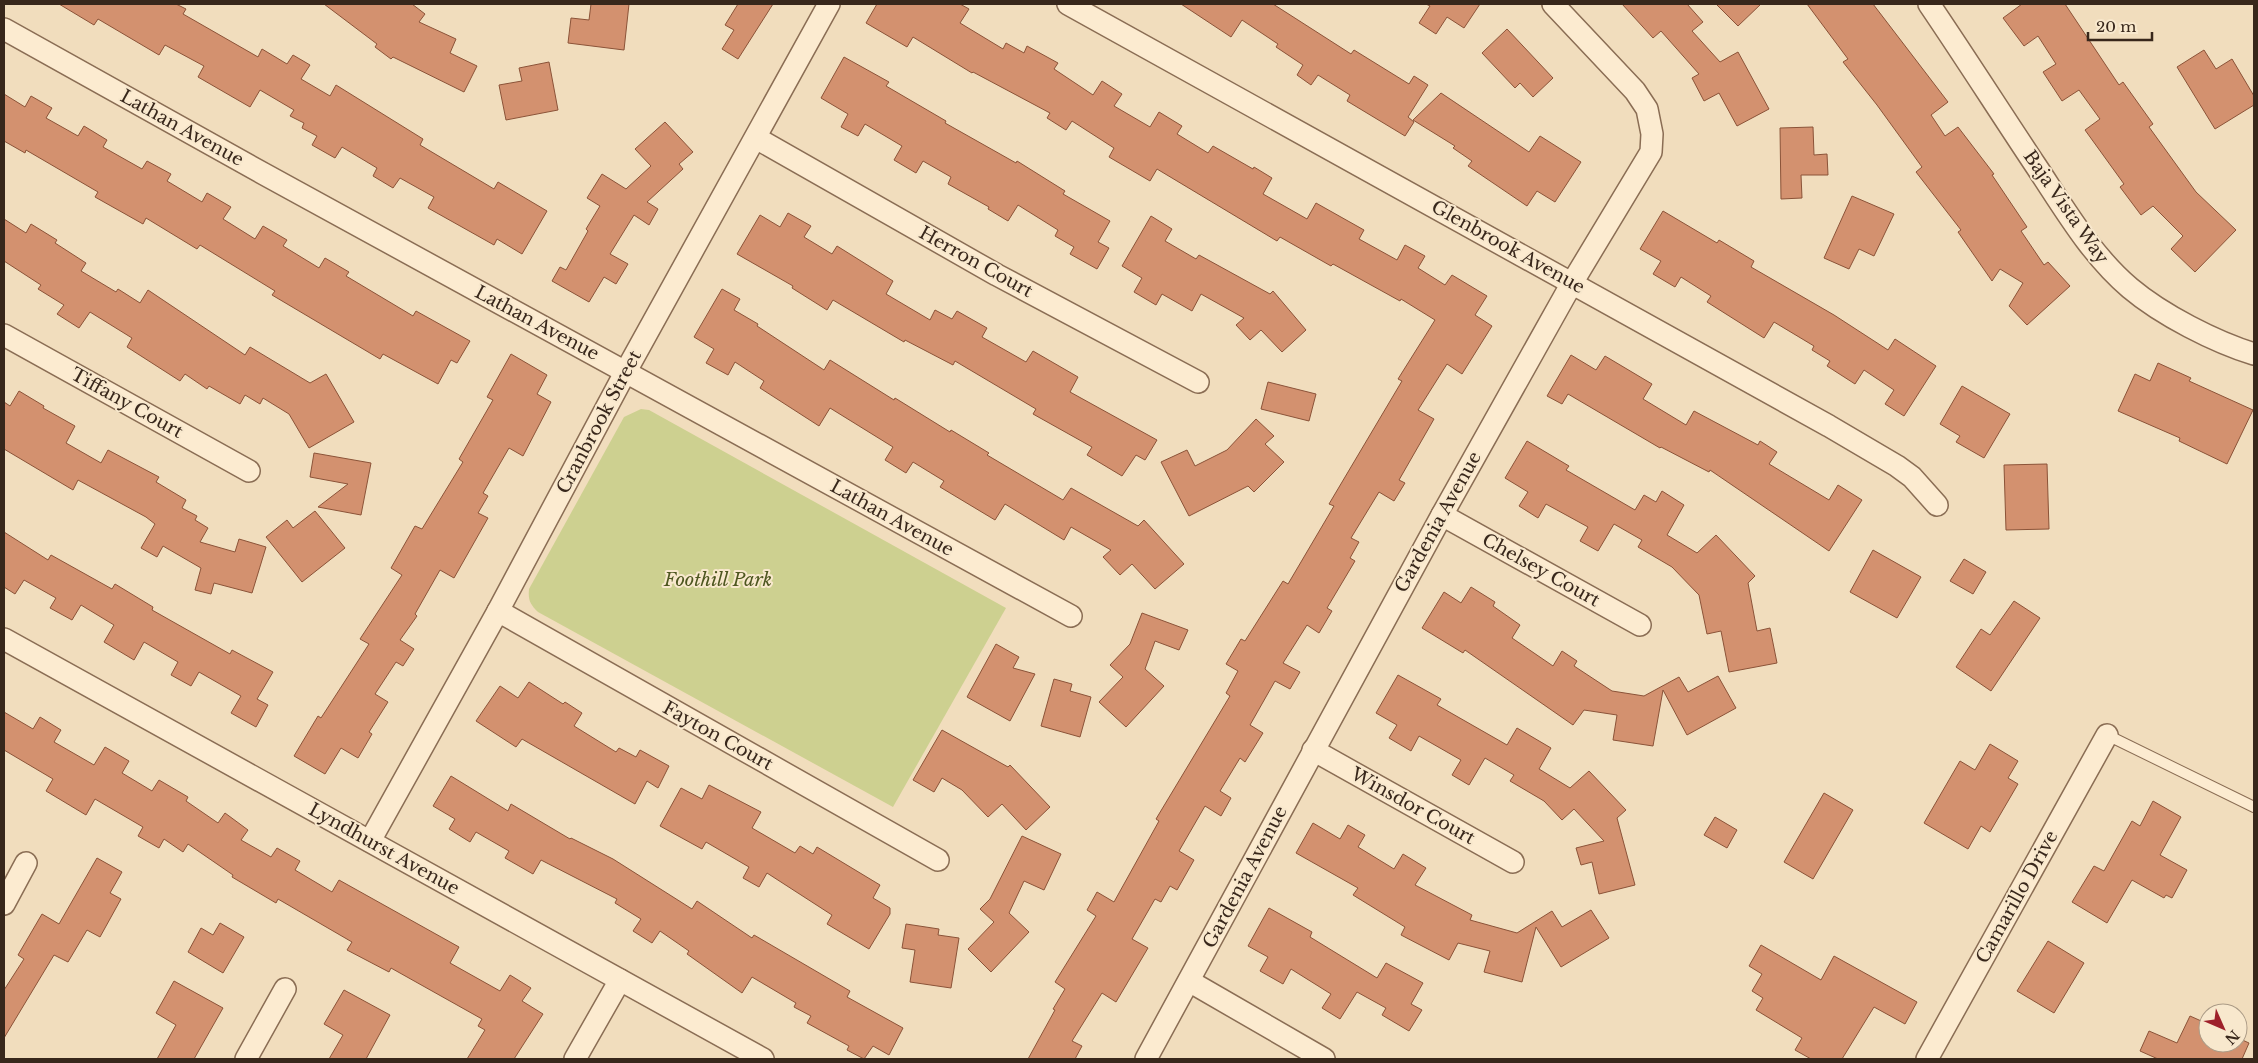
<svg xmlns="http://www.w3.org/2000/svg" width="2258" height="1063" font-family="'Libre Baskerville',serif">
	<rect width="100%" height="100%" fill="#f1ddbd"/>
	<!-- green -->
	<path fill="#cdd090" d="M 641,409 L 649,410 L 1006,608 L 893,807 L 538,612 C 530,604 528,600 529,589 L 624,417 Z"/>
	<!-- building -->
	<g fill="#d3916f" stroke="#8b5338">
		<polygon points="59,4 176,4 186,9 183,14 258,57 262,49 287,64 293,55 310,65 301,79 330,96 336,85 423,139 420,145 494,189 498,182 547,211 522,254 497,239 494,245 428,208 434,197 400,178 393,188 373,176 377,168 342,147 335,158 312,145 317,136 302,128 304,123 290,116 294,110 260,90 250,107 198,77 204,66 165,45 159,55 98,19 94,25"/>
		<polygon points="324,4 412,4 425,14 419,22 456,39 450,53 477,66 464,92 393,57 391,59 375,47 377,44"/>
		<polygon points="591,4 629,4 624,50 568,43 571,18 589,20"/>
		<polygon points="738,4 773,4 738,59 722,49 734,30 725,25"/>
		<polygon points="877,4 960,4 969,9 960,23 1003,49 1006,43 1024,53 1027,46 1058,63 1054,69 1093,95 1102,81 1122,94 1114,106 1150,127 1159,112 1182,126 1177,134 1208,153 1213,146 1253,169 1254,167 1272,178 1263,194 1307,219 1316,203 1364,230 1359,239 1397,260 1405,245 1425,256 1418,268 1445,285 1452,275 1487,296 1475,315 1492,326 1462,374 1447,364 1418,410 1434,419 1399,480 1405,483 1394,501 1379,492 1351,538 1359,542 1350,558 1355,561 1327,608 1332,611 1319,633 1307,625 1283,663 1300,672 1290,689 1275,681 1250,725 1263,733 1245,762 1240,758 1220,791 1231,798 1221,816 1205,806 1179,851 1194,860 1177,890 1170,886 1161,902 1155,899 1132,939 1148,948 1116,1002 1102,993 1072,1041 1082,1046 1075,1059 1028,1059 1055,1010 1053,1009 1065,989 1055,982 1096,916 1087,910 1097,892 1114,902 1159,821 1156,819 1230,696 1226,693 1238,671 1226,664 1241,639 1245,641 1283,581 1288,584 1334,506 1329,504 1402,381 1398,379 1435,320 1401,299 1400,301 1333,264 1331,266 1280,237 1277,241 1157,169 1150,181 1109,157 1114,148 1072,121 1066,130 1047,118 1050,113 973,72 972,73 913,37 907,47 866,23"/>
		<polygon points="1181,4 1273,4 1351,54 1354,50 1409,84 1414,76 1428,85 1408,117 1414,122 1405,136 1347,101 1350,95 1318,75 1311,85 1297,75 1303,65 1276,47 1278,44 1242,20 1231,37"/>
		<polygon points="1426,4 1480,4 1464,28 1447,17 1436,34 1419,23 1430,6"/>
		<polygon points="1622,4 1687,4 1703,22 1692,31 1720,62 1738,52 1769,109 1737,126 1719,93 1704,101 1692,78 1699,74 1661,31 1653,38"/>
		<polygon points="1716,4 1761,4 1738,26"/>
		<polygon points="1807,4 1873,4 1948,102 1931,115 1945,136 1958,127 1994,174 1992,175 2027,227 2021,231 2044,265 2048,262 2070,286 2027,325 2009,306 2023,283 2000,269 1992,281 1958,232 1961,230 1916,172 1922,167 1877,105 1843,62 1848,59"/>
		<polygon points="2022,4 2065,4 2119,85 2123,82 2153,124 2149,127 2196,192 2236,230 2195,272 2171,249 2183,236 2153,206 2141,215 2120,187 2124,184 2085,130 2100,119 2079,90 2062,101 2043,72 2056,64 2038,36 2024,46 2003,18"/>
		<polygon points="1507,29 1553,78 1533,97 1520,83 1515,88 1482,53"/>
		<polygon points="2204,50 2216,69 2232,59 2254,96 2254,105 2215,129 2177,67"/>
		<polygon points="844,57 889,82 886,86 946,121 945,123 1016,163 1017,161 1065,191 1063,194 1110,221 1098,242 1109,248 1097,269 1070,254 1074,247 1055,236 1058,230 1018,205 1008,221 988,209 989,207 948,184 951,177 923,161 916,173 894,160 902,146 865,124 858,136 841,127 848,114 821,98"/>
		<polygon points="549,62 558,110 506,120 499,85 522,81 519,68"/>
		<polygon points="1441,93 1529,152 1540,136 1581,162 1555,202 1537,191 1527,206 1468,166 1472,161 1453,148 1455,146 1413,120"/>
		<polygon points="4,94 25,107 31,96 52,108 46,118 78,136 84,126 107,140 103,147 142,169 147,161 171,174 167,181 202,202 207,193 231,207 223,219 255,239 263,226 287,240 283,246 319,268 325,258 349,272 346,276 413,316 416,311 470,341 457,363 451,360 438,384 383,354 380,359 272,295 275,291 200,245 197,249 146,218 143,224 95,197 98,192 26,150 25,153 4,141"/>
		<polygon points="665,122 693,152 679,164 683,169 647,202 658,209 649,225 634,215 610,254 628,264 616,284 604,277 589,302 552,281 560,267 566,270 588,231 586,229 600,206 587,198 602,174 626,189 651,166 635,149"/>
		<polygon points="1813,127 1814,155 1827,154 1828,175 1801,175 1802,198 1781,199 1780,128"/>
		<polygon points="1852,196 1894,214 1874,256 1859,249 1849,269 1824,258"/>
		<polygon points="1663,211 1717,243 1719,240 1754,261 1751,267 1834,315 1888,350 1895,339 1936,366 1904,416 1885,404 1894,390 1864,370 1855,384 1827,366 1830,361 1812,350 1814,346 1774,322 1764,338 1707,302 1711,296 1681,277 1675,287 1653,274 1661,261 1640,249"/>
		<polygon points="788,213 811,226 804,237 832,254 837,246 893,281 886,294 930,320 935,310 952,319 957,311 987,328 982,337 1026,362 1033,351 1078,377 1070,392 1157,440 1145,460 1136,455 1122,476 1087,455 1092,447 1033,414 1036,409 955,361 953,365 905,340 904,342 833,300 827,310 792,288 793,286 737,254 760,215 780,227"/>
		<polygon points="1151,216 1172,229 1165,241 1196,259 1199,255 1270,294 1273,291 1306,330 1282,352 1261,330 1250,340 1236,325 1244,318 1201,294 1192,311 1162,294 1156,305 1134,292 1142,278 1122,266"/>
		<polygon points="4,219 26,233 31,224 57,240 55,243 86,263 81,271 116,292 118,289 140,303 148,290 245,355 250,347 310,383 326,374 354,422 309,448 289,414 263,398 260,404 245,395 240,404 209,386 207,389 185,374 180,381 127,347 132,338 90,312 79,328 57,314 64,305 38,289 41,285 4,261"/>
		<polygon points="722,289 740,299 734,310 758,324 757,326 824,370 830,360 894,400 895,398 950,432 951,430 989,453 987,455 1063,500 1071,488 1138,526 1144,520 1184,564 1155,589 1132,564 1120,575 1103,557 1111,550 1071,527 1064,540 1005,504 995,520 940,487 944,481 913,462 906,473 885,460 893,447 830,408 819,426 760,388 764,381 735,362 728,375 706,363 714,349 694,337"/>
		<polygon points="511,354 547,375 537,394 551,402 523,456 509,448 483,493 488,496 478,513 488,518 454,578 440,570 415,614 417,616 400,640 414,649 403,666 396,662 375,694 388,702 369,732 372,734 358,758 341,748 325,774 294,756 318,716 321,718 369,644 360,639 402,575 391,568 415,526 422,529 463,462 459,459 493,400 487,397"/>
		<polygon points="1571,355 1596,370 1605,356 1652,384 1643,399 1686,425 1694,411 1758,445 1760,441 1777,452 1769,464 1829,500 1838,485 1862,500 1829,551 1710,470 1709,472 1661,447 1660,448 1568,394 1562,404 1547,396"/>
		<polygon points="2158,363 2191,378 2189,381 2253,410 2227,464 2179,441 2180,438 2118,411 2135,374 2150,381"/>
		<polygon points="1268,382 1316,394 1309,421 1261,409"/>
		<polygon points="1962,386 2010,414 1984,458 1956,442 1960,436 1940,424"/>
		<polygon points="19,391 44,406 43,408 75,426 66,443 101,463 108,450 159,477 156,482 186,500 182,508 197,516 195,520 208,528 200,542 235,552 239,539 266,547 252,593 214,583 211,594 195,590 201,568 163,546 157,557 141,548 155,524 146,517 78,480 73,490 4,449 4,402 10,406"/>
		<polygon points="1256,419 1274,436 1265,444 1284,462 1254,492 1248,486 1189,516 1161,462 1187,450 1195,466 1227,450"/>
		<polygon points="1527,441 1569,466 1566,470 1635,510 1644,495 1656,502 1662,491 1684,505 1667,535 1697,553 1716,535 1755,576 1748,583 1757,631 1770,628 1777,663 1729,672 1721,631 1707,634 1699,595 1672,567 1638,547 1642,540 1614,524 1598,551 1580,541 1588,527 1546,504 1538,518 1519,506 1528,492 1505,478"/>
		<polygon points="314,453 371,463 361,515 318,507 348,484 310,477"/>
		<polygon points="2047,464 2049,529 2006,530 2004,465"/>
		<polygon points="315,511 345,548 302,582 266,537 287,520 293,528"/>
		<polygon points="4,532 48,560 51,555 112,589 115,584 153,607 152,610 230,654 232,650 273,672 257,699 268,705 256,727 231,713 241,696 199,672 191,686 171,675 178,662 144,642 134,660 104,642 114,625 81,605 72,620 50,608 56,598 24,580 15,594 4,587"/>
		<polygon points="1873,550 1921,577 1897,618 1850,592"/>
		<polygon points="1964,559 1986,572 1973,594 1950,581"/>
		<polygon points="1471,587 1495,602 1493,606 1520,625 1512,638 1553,666 1562,651 1577,661 1574,666 1612,691 1644,696 1679,677 1688,692 1718,676 1736,708 1687,735 1663,690 1653,746 1613,740 1617,715 1584,710 1573,725 1465,650 1463,653 1422,628 1444,592 1461,603"/>
		<polygon points="2014,601 2040,618 1991,691 1956,667 1981,629 1990,635"/>
		<polygon points="1142,613 1188,630 1179,650 1155,641 1145,669 1164,686 1126,727 1099,702 1123,677 1110,665 1130,644"/>
		<polygon points="996,644 1019,657 1013,668 1035,674 1010,721 967,697"/>
		<polygon points="1398,675 1441,699 1437,705 1507,745 1517,728 1551,748 1539,769 1570,788 1589,771 1626,810 1617,818 1635,885 1599,894 1592,862 1581,865 1576,848 1604,841 1574,809 1562,820 1544,801 1510,781 1514,775 1485,758 1469,785 1452,775 1461,760 1419,736 1411,751 1389,738 1397,725 1376,713"/>
		<polygon points="1054,679 1072,684 1070,691 1091,697 1080,737 1041,726"/>
		<polygon points="529,682 563,704 565,702 582,713 574,726 616,752 619,748 636,757 640,750 669,766 658,788 647,781 635,804 522,739 516,747 476,721 500,686 518,698"/>
		<polygon points="4,712 33,729 40,717 61,730 54,742 94,765 105,747 129,761 122,773 152,791 159,780 188,797 186,801 218,823 225,813 248,830 241,840 271,857 277,848 300,861 295,870 332,892 339,880 459,947 450,963 500,991 510,975 531,988 522,1001 543,1014 514,1059 467,1059 485,1030 478,1026 482,1019 391,968 389,972 347,950 352,942 278,899 276,903 232,877 233,875 188,844 183,852 164,839 159,848 138,836 143,827 95,799 86,815 46,791 53,779 4,750"/>
		<polygon points="942,730 1008,767 1010,765 1050,807 1026,830 1002,804 988,817 962,790 942,778 934,792 913,780"/>
		<polygon points="1990,744 2018,761 2008,778 2018,784 1990,832 1981,826 1968,849 1924,823 1960,761 1975,770"/>
		<polygon points="451,776 508,811 511,804 570,839 571,838 613,859 692,909 697,901 752,938 754,935 850,991 847,997 903,1028 889,1055 873,1046 864,1059 847,1050 849,1046 807,1023 811,1016 794,1007 796,1003 752,977 742,993 687,954 689,951 660,931 652,943 633,931 641,919 615,903 617,899 541,860 533,874 505,858 509,851 476,832 470,842 449,829 455,819 433,806"/>
		<polygon points="709,785 761,812 752,828 795,853 800,846 813,854 817,847 880,885 873,898 890,908 890,914 869,949 827,924 832,915 767,873 759,887 743,878 749,867 706,842 702,849 660,826 681,788 702,799"/>
		<polygon points="1824,793 1853,810 1813,879 1784,862"/>
		<polygon points="2153,801 2181,817 2160,855 2187,870 2172,898 2166,895 2164,898 2132,880 2107,923 2072,902 2094,866 2104,871 2132,821 2140,826"/>
		<polygon points="1715,817 1737,830 1727,848 1704,835"/>
		<polygon points="1313,823 1340,839 1348,825 1365,835 1358,847 1394,869 1403,854 1426,868 1415,885 1472,915 1470,920 1517,933 1552,911 1562,927 1591,910 1609,938 1561,967 1536,927 1522,982 1484,972 1490,951 1458,943 1449,960 1401,935 1405,927 1353,895 1358,888 1296,853"/>
		<polygon points="1022,836 1061,854 1044,890 1024,881 1009,913 1029,932 991,972 968,949 994,922 980,909 990,899"/>
		<polygon points="97,858 122,872 110,893 121,899 100,937 87,930 68,962 54,955 4,1038 4,990 24,959 18,955 42,914 59,924"/>
		<polygon points="1269,908 1312,932 1310,937 1377,978 1386,963 1423,983 1411,1004 1422,1010 1409,1031 1382,1015 1386,1008 1357,992 1340,1019 1322,1008 1331,994 1291,969 1283,984 1260,971 1268,957 1248,946"/>
		<polygon points="220,923 244,937 223,973 188,952 201,928 213,935"/>
		<polygon points="906,924 939,929 938,935 959,938 951,988 910,982 915,950 902,948"/>
		<polygon points="2048,941 2084,963 2054,1013 2017,991"/>
		<polygon points="1761,945 1821,980 1834,956 1917,1002 1905,1024 1874,1007 1842,1059 1811,1059 1795,1050 1802,1038 1756,1010 1763,998 1752,991 1762,974 1749,966"/>
		<polygon points="174,981 223,1008 194,1059 157,1059 176,1025 156,1013"/>
		<polygon points="344,990 390,1015 366,1059 329,1059 343,1035 324,1024"/>
		<polygon points="2190,1016 2208,1024 2208,1043 2238,1043 2238,1038 2249,1043 2242,1059 2158,1059 2140,1051 2149,1031 2177,1043"/>
	</g>
	<g fill="none" stroke-linecap="round" stroke-linejoin="round">
		<defs>
			<polyline id="service" points="2107,735 2254,807"/>
			<g id="minor">
				<polyline points="1068,4 1829,426 1897,466 1912,477 1937,505"/>
				<path d="M 1929,4 C 1965,57 2000,112 2036,166 C 2064,208 2091,255 2130,288 C 2162,315 2215,342 2254,354"/>
				<polyline points="4,29 264,174 1071,616"/>
				<polyline points="756,138 997,275 1198,382"/>
				<polyline points="4,335 249,471"/>
				<polyline points="1442,515 1640,625"/>
				<polyline points="498,611 938,860"/>
				<polyline points="4,639 763,1059"/>
				<polyline points="1313,750 1513,862"/>
				<polyline points="370,841 498,611 626,371 829,4"/>
				<polyline points="4,904 26,863"/>
				<polyline points="1189,981 1324,1059"/>
				<polyline points="246,1059 285,989"/>
				<polyline points="575,1059 620,980"/>
				<polyline points="1146,1059 1442,515 1572,283 1651,152 1652,134 1647,109 1635,91 1553,4"/>
				<polyline points="1927,1059 2107,735"/>
			</g>
		</defs>
		<!-- service casing -->
		<use href="#service" stroke="#8a6d54" stroke-width="12"/>
		<!-- minor casing -->
		<use href="#minor" stroke="#8a6d54" stroke-width="24"/>
		<!-- service -->
		<use href="#service" stroke="#fcebd0" stroke-width="10"/>
		<!-- minor -->
		<use href="#minor" stroke="#fcebd0" stroke-width="21"/>
	</g>
	<g text-anchor="middle" dominant-baseline="central" stroke-width="4" stroke-linejoin="round" paint-order="stroke">
		<!-- street labels -->
		<g font-size="18" fill="#38271b" stroke="#f8e8cd">
			<text transform="translate(182 128) rotate(29)">Lathan Avenue</text>
			<text transform="translate(2066 207) rotate(55)">Baja Vista Way</text>
			<text transform="translate(1508 247) rotate(29)">Glenbrook Avenue</text>
			<text transform="translate(976 262) rotate(29)">Herron Court</text>
			<text transform="translate(537 323) rotate(28)">Lathan Avenue</text>
			<text transform="translate(127 403) rotate(29)">Tiffany Court</text>
			<text transform="translate(599 422) rotate(-62)">Cranbrook Street</text>
			<text transform="translate(892 518) rotate(29)">Lathan Avenue</text>
			<text transform="translate(1438 522) rotate(-61)">Gardenia Avenue</text>
			<text transform="translate(1541 570) rotate(29)">Chelsey Court</text>
			<text transform="translate(718 736) rotate(29)">Fayton Court</text>
			<text transform="translate(1413 806) rotate(29)">Winsdor Court</text>
			<text transform="translate(384 849) rotate(29)">Lyndhurst Avenue</text>
			<text transform="translate(1245 877) rotate(-62)">Gardenia Avenue</text>
			<text transform="translate(2017 897) rotate(-61)">Camarillo Drive</text>
		</g>
		<!-- park labels -->
		<g font-size="18" font-style="italic" fill="#4d561f" stroke="#f8e8cd">
			<text x="718" y="580">Foothill Park</text>
		</g>
	</g>
	<!-- border -->
	<rect width="2258" height="1063" fill="none" stroke="#38271b" stroke-width="10"/>
	<!-- north arrow -->
	<g transform="translate(2223 1028) rotate(135)"><circle r="24" fill="#f8e8cd" stroke="#ab9b86"/>
	<path d="M0-4L9 19L0 12L-9 19Z" fill="#9e202a"/>
	<text y="-8" font-size="14" font-weight="bold" text-anchor="middle" fill="#38271b">N</text>
	</g>
	<!-- scale -->
	<path d="M2088 32v8h64v-8" fill="none" stroke="#38271b" stroke-width="2.5"/>
	<text x="2096" y="32" font-size="15" fill="#38271b" stroke="#f8e8cd" stroke-width="4" paint-order="stroke">20 m</text>
</svg>
